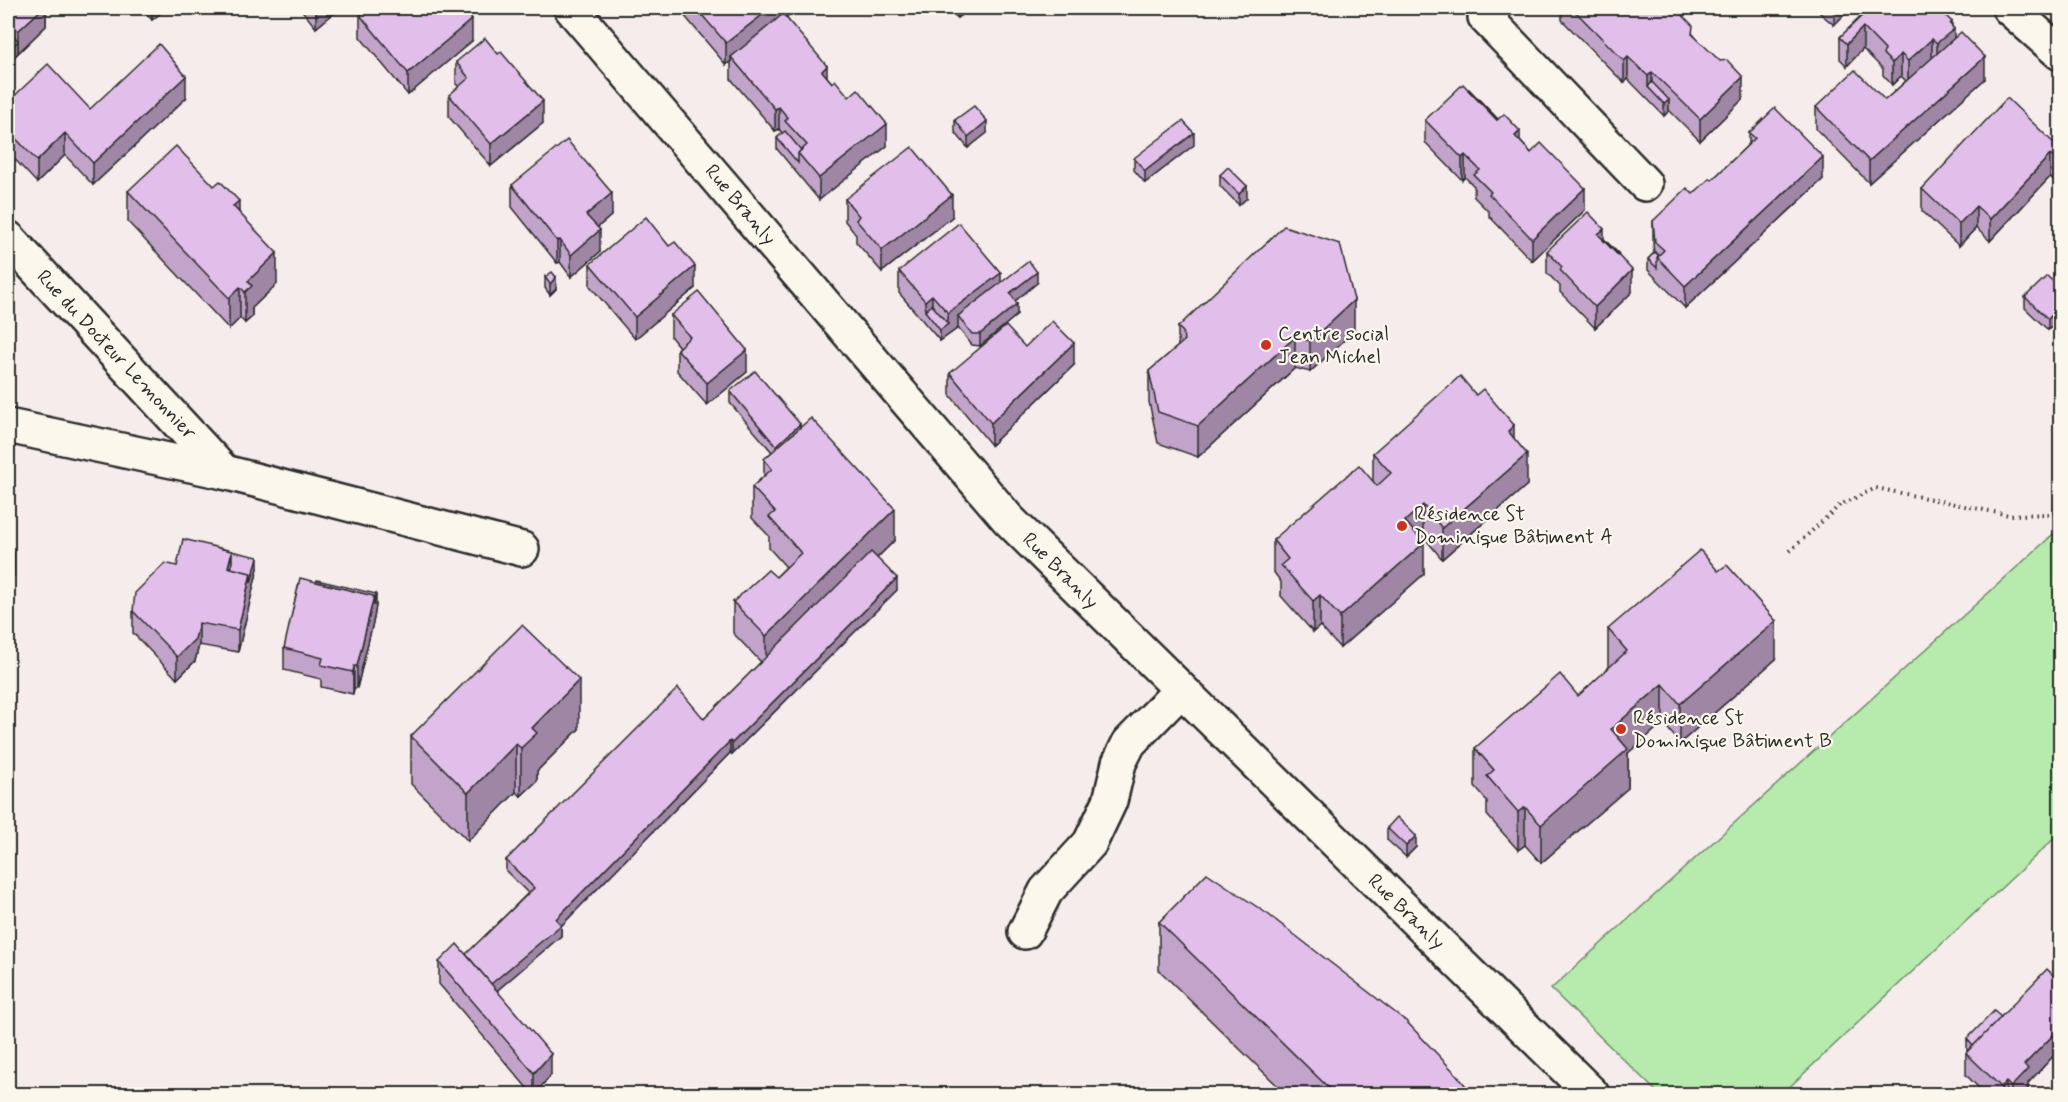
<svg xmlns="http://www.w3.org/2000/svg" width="2068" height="1102" font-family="Mynerve,sans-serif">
	<rect width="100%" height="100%" fill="#f6ecec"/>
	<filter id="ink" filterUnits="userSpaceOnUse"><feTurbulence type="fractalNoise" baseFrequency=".0167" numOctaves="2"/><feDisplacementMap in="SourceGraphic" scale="12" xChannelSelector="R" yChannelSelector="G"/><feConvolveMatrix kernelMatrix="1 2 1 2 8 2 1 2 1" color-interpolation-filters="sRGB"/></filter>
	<g filter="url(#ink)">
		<!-- green -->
		<polygon fill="#b6ebad" stroke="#708b6c" stroke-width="1.5" points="2060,528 2060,833 1782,1094 1659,1094 1551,989"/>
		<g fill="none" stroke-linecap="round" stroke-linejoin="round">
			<defs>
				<g id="minor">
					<polyline points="571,8 1008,519 1592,1094"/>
					<polyline points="1494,8 1485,17 1645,184"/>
					<polyline points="2009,8 2060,53"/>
					<polyline points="8,238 224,472"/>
					<polyline points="8,426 224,472 522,549"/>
					<polyline points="1025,932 1046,891 1090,843 1110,801 1119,763 1129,743 1181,690"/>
				</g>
			</defs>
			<!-- minor casing -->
			<use href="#minor" stroke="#2b2b2b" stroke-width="38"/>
			<!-- path -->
			<polyline stroke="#2b2b2b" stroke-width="4" stroke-dasharray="1.5 4.5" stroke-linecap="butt" points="1790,551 1840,505 1876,488 2009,515 2056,514 2060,511"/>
			<!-- minor -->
			<use href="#minor" stroke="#fbf7ec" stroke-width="33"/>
		</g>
		<!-- wall -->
		<g fill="#c2a4ca" stroke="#2b2b2b" stroke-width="1.5">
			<polygon points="8,8 46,8 46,26 8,63"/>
			<polygon points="141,8 167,8 152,20"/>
			<polygon points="300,8 340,8 316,28"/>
			<polygon points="678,8 796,8 796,9 786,17 827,77 887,146 819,200 777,149 777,138 782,133 779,129 775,131 731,79 731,61 726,65"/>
			<polygon points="951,8 971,8 957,18 951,9"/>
			<polygon points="1386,8 1397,8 1392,13"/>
			<polygon points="1562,8 1667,8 1693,34 1743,99 1700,141 1669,110 1664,116 1628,79 1624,83 1562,20"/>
			<polygon points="1814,8 1860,8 1855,12 1851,8 1834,25"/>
			<polygon points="1870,8 1952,27 1954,38 1985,79 1869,183 1816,129 1816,107 1885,100 1906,81 1901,76 1892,85 1883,75 1883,69 1863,49 1847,66 1840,59 1840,37"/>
			<polygon points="360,15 472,41 408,95 360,37"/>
			<polygon points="498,54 543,123 491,166 449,117 449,95 459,87 456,84 456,62"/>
			<polygon points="186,98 93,185 65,155 37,183 8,152 8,102 90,109"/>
			<polygon points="955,120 987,133 968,148 955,132"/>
			<polygon points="1425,120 1520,141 1585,210 1532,261 1489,216 1489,212 1474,197 1474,186 1465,177 1462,180 1425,142"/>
			<polygon points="1749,133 1823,179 1685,308 1648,270 1648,259 1654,253 1653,243 1653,221 1693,194 1712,180 1749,144"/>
			<polygon points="1194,145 1145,183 1134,170 1134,158"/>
			<polygon points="2061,150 2061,186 2050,177 1990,241 1976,228 1959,246 1922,211 1922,189"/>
			<polygon points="1220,175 1247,198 1239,205 1220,186"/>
			<polygon points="512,185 612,215 597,228 600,252 571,277 560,262 557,263 512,207"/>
			<polygon points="128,191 239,212 277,284 252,308 252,317 245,323 240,318 229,329 128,222"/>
			<polygon points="845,199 952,217 882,272 856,242 856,235 845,221"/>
			<polygon points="1604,239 1619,256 1632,292 1595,328 1560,292 1560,286 1547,273 1547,251"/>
			<polygon points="669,246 695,288 635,339 590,286 590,264"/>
			<polygon points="899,271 1001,283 1037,283 1015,301 1017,315 980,346 972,345 958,328 940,341 899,293"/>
			<polygon points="545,277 556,289 550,295 545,288"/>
			<polygon points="2061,289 2061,318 2048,330 2025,308 2025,297"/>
			<polygon points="671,315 747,372 707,405 677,371 677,349 679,347 671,337"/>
			<polygon points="1178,327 1354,331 1310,372 1295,368 1198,457 1158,443 1149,402 1149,371 1178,346"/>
			<polygon points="1074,365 991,445 950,395 950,373"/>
			<polygon points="730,391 800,428 895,540 877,558 897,590 732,754 730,753 561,926 561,936 497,990 551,1075 533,1095 439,984 439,962 466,955 528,893 506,871 506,860 704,719 761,662 733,633 733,602 776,577 786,567 769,548 769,536 752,518 752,487 764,476 764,459 772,452 730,403"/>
			<polygon points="1514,439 1527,485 1442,559 1423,536 1420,538 1424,574 1340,648 1320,626 1313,632 1281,596 1281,582 1273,571 1273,540 1373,482 1373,453"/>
			<polygon points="177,566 258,568 238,652 199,645 195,661 177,679 133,633 133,611"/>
			<polygon points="376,605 374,618 357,688 354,688 353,694 321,687 321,679 284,670 284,648"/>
			<polygon points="1608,629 1776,659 1680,743 1663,723 1628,753 1628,788 1541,863 1525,845 1518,850 1487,815 1487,801 1475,787 1475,748 1578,696 1608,669"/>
			<polygon points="579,729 537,771 537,781 521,796 516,792 468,841 411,784 411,736"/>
			<polygon points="1387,828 1416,847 1406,857 1387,840"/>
			<polygon points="1159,922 1473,1095 1287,1095 1159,970"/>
			<polygon points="2061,983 2061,1052 2059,1050 2028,1083 2028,1091 2024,1095 1986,1095 1966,1075 1966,1053 1968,1051 1967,1051 1967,1039 2001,1017"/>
		</g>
		<!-- shaded-wall -->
		<g fill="#9e86a4" stroke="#2b2b2b" stroke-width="1.5">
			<polygon points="43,8 46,8 46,26 18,53 18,31"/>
			<polygon points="152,8 167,8 152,20"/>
			<polygon points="316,8 340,8 316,28"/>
			<polygon points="771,8 796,8 796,9 777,25 731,57 731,61 726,65 726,43"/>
			<polygon points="957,8 971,8 957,18"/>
			<polygon points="1392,8 1397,8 1392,13"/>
			<polygon points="1834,8 1851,8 1834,25"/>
			<polygon points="472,19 472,41 408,95 408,73"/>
			<polygon points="10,21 10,43 8,45 8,23"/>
			<polygon points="1952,22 1952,31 1954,29 1954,51 1937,65 1937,43 1950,24"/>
			<polygon points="1863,27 1863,49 1847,66 1847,44"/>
			<polygon points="1932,39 1932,60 1908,83 1908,61"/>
			<polygon points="18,41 18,53 8,63 8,51"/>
			<polygon points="1901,54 1901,76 1892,85 1892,63"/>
			<polygon points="1628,57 1628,79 1624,83 1624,61"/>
			<polygon points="1985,57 1985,79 1869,183 1869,161"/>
			<polygon points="827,66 827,88 822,71"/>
			<polygon points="1652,72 1652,91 1648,87 1648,76"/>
			<polygon points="186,76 186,98 93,185 93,163"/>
			<polygon points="1743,77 1743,99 1700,141 1700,119"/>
			<polygon points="1669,100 1669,111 1664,116 1664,104"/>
			<polygon points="543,101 543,123 491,166 491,144"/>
			<polygon points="779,107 779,129 775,131 775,109"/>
			<polygon points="987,121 987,133 968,148 968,137"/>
			<polygon points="887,124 887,146 819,200 819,178"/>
			<polygon points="1520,131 1520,153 1515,136"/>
			<polygon points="65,133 65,155 37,183 37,161"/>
			<polygon points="1194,133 1194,145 1145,183 1145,171"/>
			<polygon points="1465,155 1465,177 1462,180 1462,158"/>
			<polygon points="2050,155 2050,177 1990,241 1990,219"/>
			<polygon points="1823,157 1823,179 1685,308 1685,286"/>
			<polygon points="1247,186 1247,198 1239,205 1239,194"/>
			<polygon points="1585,188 1585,210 1532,261 1532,239"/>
			<polygon points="612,193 612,215 586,237 586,215"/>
			<polygon points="952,195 952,217 882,272 882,250"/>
			<polygon points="239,201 239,232 233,206"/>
			<polygon points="1976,206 1976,228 1959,246 1959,224"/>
			<polygon points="1604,229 1604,250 1598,234"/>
			<polygon points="600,230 600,252 571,277 571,255"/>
			<polygon points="560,240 560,262 557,263 557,241"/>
			<polygon points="277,253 277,284 252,308 252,317 245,323 245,292 248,281"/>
			<polygon points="695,266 695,288 635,339 635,317"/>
			<polygon points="1632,270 1632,292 1595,328 1595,307"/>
			<polygon points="1037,272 1037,283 1010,305 1010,293"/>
			<polygon points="1001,273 1001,295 958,316 958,328 940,341 940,330 948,324 948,313"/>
			<polygon points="556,277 556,289 550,295 550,284"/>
			<polygon points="240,287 240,318 229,329 229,298"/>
			<polygon points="932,295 932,317 925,311 925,301"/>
			<polygon points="1354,300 1354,331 1310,372 1310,341"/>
			<polygon points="1017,304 1017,315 980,346 980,334"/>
			<polygon points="2061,306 2061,318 2048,330 2048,319"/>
			<polygon points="1295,337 1295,368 1198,457 1198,426"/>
			<polygon points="1074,343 1074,365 991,445 991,423"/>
			<polygon points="747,350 747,372 707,405 707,383"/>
			<polygon points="800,424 800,436 776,457 776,446"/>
			<polygon points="1514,425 1514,456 1508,431"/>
			<polygon points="1527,454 1527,485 1442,559 1442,528"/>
			<polygon points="1423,505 1423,536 1405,552 1405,521"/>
			<polygon points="895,509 895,540 766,667 766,636"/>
			<polygon points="1424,543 1424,574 1340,648 1340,617"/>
			<polygon points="232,551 232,573 228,567"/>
			<polygon points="14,554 14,576 8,583 8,561"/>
			<polygon points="258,557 258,568 238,652 238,630 251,573"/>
			<polygon points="897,578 897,590 732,754 732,743"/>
			<polygon points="376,594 376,605 374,618 357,688 357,666 374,596"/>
			<polygon points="1320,595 1320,626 1313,632 1313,601"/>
			<polygon points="1776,621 1776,659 1680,743 1680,704"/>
			<polygon points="199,623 199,645 195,661 177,679 177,657"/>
			<polygon points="354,666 354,688 353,694 353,672"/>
			<polygon points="579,680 579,729 537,771 537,781 521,796 521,748 532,728"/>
			<polygon points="1663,684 1663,723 1628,753 1628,788 1541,863 1541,825 1611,729"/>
			<polygon points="730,741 730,753 561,926 561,936 486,1000 486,988 556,919"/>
			<polygon points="516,744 516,792 468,841 468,793"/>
			<polygon points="1525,807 1525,845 1518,850 1518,812"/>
			<polygon points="1416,836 1416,847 1406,857 1406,846"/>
			<polygon points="2059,1029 2059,1050 2028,1083 2028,1091 2024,1095 2011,1095 2011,1087 2024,1065"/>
			<polygon points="551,1054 551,1075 534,1095 534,1073"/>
			<polygon points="2006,1082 2006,1095 2001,1095 2001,1087"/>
		</g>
		<!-- building -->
		<g fill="#e2bfeb" stroke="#2b2b2b" stroke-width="1.5">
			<polygon points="8,8 43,8 18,31 10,21 8,23"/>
			<polygon points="369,8 463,8 472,19 408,73 360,15"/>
			<polygon points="696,8 771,8 726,43"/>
			<polygon points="777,8 784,8 777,14"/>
			<polygon points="1572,8 1667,8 1672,13 1677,9 1693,26 1692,34 1720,61 1727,60 1743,77 1700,119 1652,72 1648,76 1628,57 1624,61"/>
			<polygon points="1870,8 1938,8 1952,22 1950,24 1954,29 1937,43 1932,39 1908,61 1901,54 1892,63 1883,54 1885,50 1863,27 1847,44 1840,37"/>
			<polygon points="783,14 827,66 822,71 832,83 835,80 849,97 858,89 887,124 819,178 798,153 807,145 785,121 788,118 779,107 775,109 731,57"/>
			<polygon points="10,31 18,41 8,51 8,34"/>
			<polygon points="1961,32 1985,57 1869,161 1816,107 1855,70 1885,100"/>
			<polygon points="485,38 498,54 501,52 543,101 491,144 449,95 469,78 456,62"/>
			<polygon points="159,44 186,76 93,163 65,133 37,161 8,130 8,102 48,64 90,109"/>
			<polygon points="1652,82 1669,100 1664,104 1648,87"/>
			<polygon points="1463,84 1497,120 1504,114 1520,131 1515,136 1531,153 1541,143 1585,188 1532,239 1489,194 1491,192 1474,175 1480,170 1465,155 1462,158 1425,120"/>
			<polygon points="1469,89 1498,119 1497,120 1468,90"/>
			<polygon points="2007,98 2061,150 2061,164 2050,155 1990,219 1976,206 1959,224 1922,189"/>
			<polygon points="974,106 987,121 968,137 955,120"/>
			<polygon points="1775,108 1823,157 1685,286 1657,257 1664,250 1655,242 1653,221 1687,188 1693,194 1710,178 1712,180 1755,138 1749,133"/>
			<polygon points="1183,121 1194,133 1145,171 1134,158"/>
			<polygon points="785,131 801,150 798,153 798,163 777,138"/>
			<polygon points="567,140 612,193 586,215 600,230 571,255 560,240 557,241 512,185"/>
			<polygon points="176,146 214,186 220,181 239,201 233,206 277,253 248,281 252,286 245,292 240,287 229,298 128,191"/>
			<polygon points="912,147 952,195 882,250 856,220 859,216 845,199"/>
			<polygon points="1228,167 1247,186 1239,194 1220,175"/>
			<polygon points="1588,212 1604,229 1598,234 1632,270 1595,307 1560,270 1562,267 1547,251"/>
			<polygon points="646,217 669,246 675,242 695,266 635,317 590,264"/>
			<polygon points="959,223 1001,273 948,313 932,295 925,301 899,271"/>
			<polygon points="1284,226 1340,244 1354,300 1310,341 1295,337 1198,426 1158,412 1149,371 1184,341 1183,332 1178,327"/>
			<polygon points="1604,239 1619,254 1618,255 1603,240"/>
			<polygon points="1655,252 1659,256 1657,257 1657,268 1648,259"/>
			<polygon points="1029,261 1037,272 1010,293 1017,304 980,334 972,334 958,316"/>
			<polygon points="552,272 556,277 550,284 545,277"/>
			<polygon points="2047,276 2061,289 2061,306 2048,319 2025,297"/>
			<polygon points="699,292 747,350 707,383 677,349 690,337 671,315"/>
			<polygon points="932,305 948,324 940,330 925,311"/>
			<polygon points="1052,321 1074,343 991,423 950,373 1006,326 1025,347"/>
			<polygon points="755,371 800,424 776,446 730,391"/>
			<polygon points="1460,376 1476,395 1483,389 1514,425 1508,431 1527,454 1442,528 1423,505 1405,521 1424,543 1340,617 1320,595 1313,601 1281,565 1288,559 1273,540 1359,465 1377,486 1391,473 1373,453"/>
			<polygon points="811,418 895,509 766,636 733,602 768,570 776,577 801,553 769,517 775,512 752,487 772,469 764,459"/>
			<polygon points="183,539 232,551 228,567 251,573 238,630 199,623 195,639 177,657 133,611 135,593 165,563 177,566"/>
			<polygon points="218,548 258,557 251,583 251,573 231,568 232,562 232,551"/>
			<polygon points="8,549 14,554 8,561"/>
			<polygon points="1700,550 1718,571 1727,565 1776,621 1680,704 1663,684 1611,729 1628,749 1541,825 1525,807 1518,812 1487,776 1494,770 1475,748 1560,674 1578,696 1627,651 1608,629"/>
			<polygon points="871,552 897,578 732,743 730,741 556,919 561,925 491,984 466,954 534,888 506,860 678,688 704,719"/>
			<polygon points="300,578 374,596 357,666 354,666 353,672 321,665 323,658 284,648"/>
			<polygon points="317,580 376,594 374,606 374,596 317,582"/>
			<polygon points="522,625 579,680 532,728 537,733 521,748 516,744 468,793 411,736"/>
			<polygon points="1397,817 1416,836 1406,846 1387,828"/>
			<polygon points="1207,873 1269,915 1406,1021 1457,1075 1473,1095 1336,1095 1159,922"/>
			<polygon points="457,944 551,1054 534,1073 439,962"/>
			<polygon points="2047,969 2061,983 2061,1030 2059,1029 2024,1065 2028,1069 2011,1087 2006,1082 2001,1087 1966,1053"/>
			<polygon points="1994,1011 2001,1017 1973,1046 1967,1039"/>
		</g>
	</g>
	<!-- markers -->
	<g fill="#c8321e" stroke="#fbf7ec" stroke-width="2">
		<circle cx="1266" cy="345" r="6"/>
		<circle cx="1402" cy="526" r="6"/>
		<circle cx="1621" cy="729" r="6"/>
	</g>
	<g text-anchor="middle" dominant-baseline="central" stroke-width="4.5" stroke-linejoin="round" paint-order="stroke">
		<!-- street labels -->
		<g font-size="20" fill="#2b2b2b" stroke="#fbf7ec">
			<text transform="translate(740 205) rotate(50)">Rue Branly</text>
			<text transform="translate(116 355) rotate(47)">Rue du Docteur Lemonnier</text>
			<text transform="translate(1060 571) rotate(45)">Rue Branly</text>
			<text transform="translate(1406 912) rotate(44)">Rue Branly</text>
		</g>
		<!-- poi labels -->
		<g font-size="20" fill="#2b2b2b" stroke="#fbf7ec" text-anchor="start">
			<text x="1278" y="334">Centre social<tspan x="1278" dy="23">Jean Michel</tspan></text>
			<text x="1414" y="514">Résidence St<tspan x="1414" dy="23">Dominique Bâtiment A</tspan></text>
			<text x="1633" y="718">Résidence St<tspan x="1633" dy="23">Dominique Bâtiment B</tspan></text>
		</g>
	</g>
	<!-- margin -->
	<rect width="2068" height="1102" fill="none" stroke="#fbf7ec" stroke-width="30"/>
	<rect x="15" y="15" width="2038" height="1072" fill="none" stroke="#2b2b2b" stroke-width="2" filter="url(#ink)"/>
</svg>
